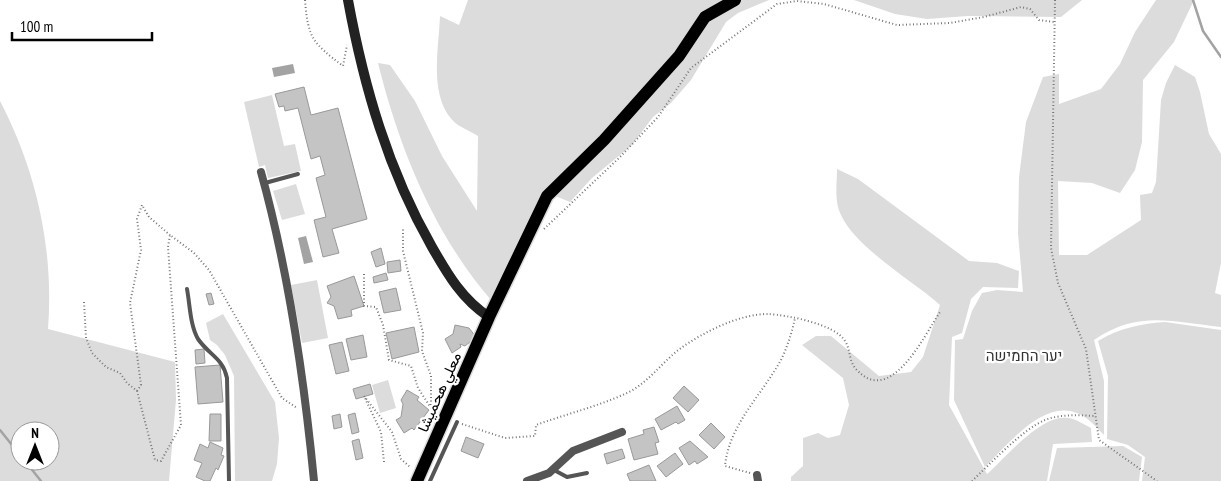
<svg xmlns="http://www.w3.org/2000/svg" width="1221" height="481" font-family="'PT Sans Narrow',Vazirmatn,Heebo,sans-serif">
	<rect width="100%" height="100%" fill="#fff"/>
	<!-- green -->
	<g fill="#dcdcdc" fill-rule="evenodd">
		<path d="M 468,0 L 769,0 L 738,13 L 726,22 L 691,80 L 671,103 L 653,117 L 632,145 L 592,178 L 570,202 L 548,193 L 491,300 C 434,234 399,148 378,63 L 390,65 L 415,101 L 442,156 L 477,211 L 478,136 C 472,132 464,129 458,125 C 427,101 439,49 440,16 L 459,25 Z"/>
		<polygon points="854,0 1082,0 1061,17 968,16 927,19 895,14"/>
		<path d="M 1156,0 L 1194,0 L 1174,42 L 1143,80 L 1142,142 L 1135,170 L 1120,193 L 1092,183 L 1058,181 L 1059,255 L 1087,255 L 1141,220 L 1140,195 L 1152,193 L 1156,182 L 1161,100 L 1166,83 L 1175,65 L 1195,77 L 1200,92 L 1209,134 L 1221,154 L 1221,263 L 1215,293 L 1221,295 L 1221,327 C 1172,322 1138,310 1094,340 L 1104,381 L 1104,435 C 1096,427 1088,417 1077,413 C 1042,399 1006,447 985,467 L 954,400 L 955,340 L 963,339 L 972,311 L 982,293 L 997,290 L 1023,292 L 1018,233 L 1019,177 L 1026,122 L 1043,77 L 1059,74 L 1059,104 L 1101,89 L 1120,64 L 1135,32 Z"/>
		<polygon points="272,95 284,146 295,144 301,171 268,178 265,165 259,167 244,102"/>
		<path d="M 0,101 C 37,172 54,250 48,329 L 175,362 L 176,400 L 169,481 L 0,481 ZM 20,431 L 50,431 L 50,461 L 20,461 Z"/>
		<path d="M 837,169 L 858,179 L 969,261 L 997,263 L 1019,271 L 1018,288 L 983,287 L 971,299 L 962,333 L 952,337 L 949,405 L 987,474 C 1007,457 1044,409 1073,419 C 1079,421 1085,425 1091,428 L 1092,442 L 1053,444 L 1047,481 L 791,481 L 791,477 L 803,466 L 803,438 L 818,433 L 828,438 L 840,435 L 849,405 L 843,378 L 802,345 L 816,336 L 831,336 L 879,376 L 911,372 L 923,357 L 940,305 C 912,280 856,248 841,215 C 834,201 837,184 837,169 Z"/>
		<polygon points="296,184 305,214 282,220 273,191"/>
		<polygon points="317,280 328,338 302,343 291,285"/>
		<polygon points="223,314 275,402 279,438 277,464 272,481 235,481 234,376 225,355 217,345 210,340 206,323"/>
		<path d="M 1165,322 L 1221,330 L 1221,481 L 1142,481 L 1145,457 L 1128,445 L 1107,439 L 1108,376 L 1098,341 C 1120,328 1139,324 1165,322 Z"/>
		<polygon points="388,380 396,408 380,413 372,385"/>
		<polygon points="1123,446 1142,457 1139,481 1049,481 1057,448"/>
	</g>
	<!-- water -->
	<g fill="#a3a3a3">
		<polygon points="293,64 295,73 274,77 272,68"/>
		<polygon points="306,236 313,262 304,264 298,238"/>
	</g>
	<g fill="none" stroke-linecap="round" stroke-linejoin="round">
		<!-- stream -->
		<g stroke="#a3a3a3" stroke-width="2.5">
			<polyline points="1193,0 1203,31 1221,57"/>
			<polyline points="0,430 20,455"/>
			<polyline points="25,461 41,481"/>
		</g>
	</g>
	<!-- building -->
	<g fill="#c4c4c4" stroke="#999">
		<polygon points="304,87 311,115 338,108 367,219 332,229 339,253 323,257 314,220 326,217 316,178 325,175 320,156 311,159 298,108 285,111 284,106 279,107 275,94"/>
		<polygon points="381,248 385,264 376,267 371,252"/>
		<polygon points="400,260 401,271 388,273 387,262"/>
		<polygon points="386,273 388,280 374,283 373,277"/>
		<polygon points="354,276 364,306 351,310 352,316 338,319 334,306 327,303 331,297 327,286"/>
		<polygon points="396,288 401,310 384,313 379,292"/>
		<polygon points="211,293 214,304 209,305 206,294"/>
		<polygon points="455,325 469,328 476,337 465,346 460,344 461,347 452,353 445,339 453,334"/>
		<polygon points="414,327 419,352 392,359 386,333"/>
		<polygon points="363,335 367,357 351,360 346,339"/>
		<polygon points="342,342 349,371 336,374 329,345"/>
		<polygon points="204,349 205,363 196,364 195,350"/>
		<polygon points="220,365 223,402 198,404 195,367"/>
		<polygon points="370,384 373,394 356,399 353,389"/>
		<polygon points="684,386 699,400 688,412 673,398"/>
		<polygon points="407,390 419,397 417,400 429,410 414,430 412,428 404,433 396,420 401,417 403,404 401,400"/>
		<polygon points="677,406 685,420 678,424 676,422 661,430 655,419"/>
		<polygon points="355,413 359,432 352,434 348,415"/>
		<polygon points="210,414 221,414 221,441 209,441"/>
		<polygon points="340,414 342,427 334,429 332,416"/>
		<polygon points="711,423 725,437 714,449 699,435"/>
		<polygon points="654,427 659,442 655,443 658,454 634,460 628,439 644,434 643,430"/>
		<polygon points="466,437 484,444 478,458 461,451"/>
		<polygon points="359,439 363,458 356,460 352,441"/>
		<polygon points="690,441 708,457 697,464 695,461 689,465 679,448"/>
		<polygon points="210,442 223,448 221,455 224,456 218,470 216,468 210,481 205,481 196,477 202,463 194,460 200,444 208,448"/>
		<polygon points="622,449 625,458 607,464 604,454"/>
		<polygon points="675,453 683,464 666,477 657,466"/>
		<polygon points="649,465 656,481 630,481 627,474"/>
	</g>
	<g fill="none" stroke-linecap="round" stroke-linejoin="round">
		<defs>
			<polyline id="primary" points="417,481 489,317 547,196 604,140 679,56 705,17 735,0"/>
		</defs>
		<!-- primary casing -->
		<use href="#primary" stroke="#dbdbdb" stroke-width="15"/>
		<!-- path -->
		<g stroke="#777" stroke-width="2" stroke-dasharray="1 2.5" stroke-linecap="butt">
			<path d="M 305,0 C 308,39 313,43 343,66 L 347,45"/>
			<polyline points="1055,0 1051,248 1058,283 1086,349 1099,440 1157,481"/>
			<polyline points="544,229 620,157 658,117 691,68 777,4 797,1 824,4 897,25 950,23 984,17 1021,7 1030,9 1039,20 1054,22"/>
			<polyline points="364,274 364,306 376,307 383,325 389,360 411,366 418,388 431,408 431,376 422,351 423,333 403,251 403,229"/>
			<polyline points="84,302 86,338 92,353 106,367 120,373 127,383 137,391 155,460 161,461 181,425 168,247 170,235 194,253 209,270 282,398 297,408"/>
			<polyline points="137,391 141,385 130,303 141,250 137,219 142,205 149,217 170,235"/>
			<path d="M 462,424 L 505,438 L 535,436 L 536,425 C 566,414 600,406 629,392 C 650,381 662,362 681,348 C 704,332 739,314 768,314 C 787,315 835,324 845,341 C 851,350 848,360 856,369 C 890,408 924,336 940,312"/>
			<polyline points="384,462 381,432 364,396 392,432 401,459 410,467"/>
			<path d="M 750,473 L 725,466 C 729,424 763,394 782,358 C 788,345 792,332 795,318"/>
			<path d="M 972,481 C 990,464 1023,429 1045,420 C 1061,414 1078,415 1095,416"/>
		</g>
		<!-- lane -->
		<g stroke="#555" stroke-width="4">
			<polyline points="265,183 298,174"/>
			<path d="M 187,289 C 190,305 190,325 198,339 C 209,355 223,358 227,378 L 229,481"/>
			<polyline points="554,470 567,477 587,473"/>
			<polyline points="430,481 457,422"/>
		</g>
		<!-- street -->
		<g stroke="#555" stroke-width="8">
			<path d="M 261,172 C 289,273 304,377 314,481"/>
			<polyline points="757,475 758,481"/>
			<polyline points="527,481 549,473 573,451 622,432"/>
		</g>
		<!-- secondary -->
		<path stroke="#222" stroke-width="10" d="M 348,0 C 364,87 388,170 432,247 C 448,275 462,299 489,317"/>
		<!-- primary -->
		<use href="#primary" stroke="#000" stroke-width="12"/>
	</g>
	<g text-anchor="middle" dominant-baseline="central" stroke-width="4.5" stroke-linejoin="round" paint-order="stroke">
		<!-- park labels -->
		<g font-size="15" fill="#333" stroke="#fff">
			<text x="1024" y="355">יער החמישה</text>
		</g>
		<!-- street labels -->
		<g font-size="15" fill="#000" stroke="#fff">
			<text transform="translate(439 392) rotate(-66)">معلي هحميشا</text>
		</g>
	</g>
	<!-- north arrow -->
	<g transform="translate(35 446)"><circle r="24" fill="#ffffff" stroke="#999999"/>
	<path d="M0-4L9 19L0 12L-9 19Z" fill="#000000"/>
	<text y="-8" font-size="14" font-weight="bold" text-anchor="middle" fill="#000000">N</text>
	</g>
	<!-- scale -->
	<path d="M12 32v8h140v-8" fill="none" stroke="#000000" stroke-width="2.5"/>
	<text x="20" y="32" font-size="15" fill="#000000" stroke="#ffffff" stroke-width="4" paint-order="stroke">100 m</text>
</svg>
